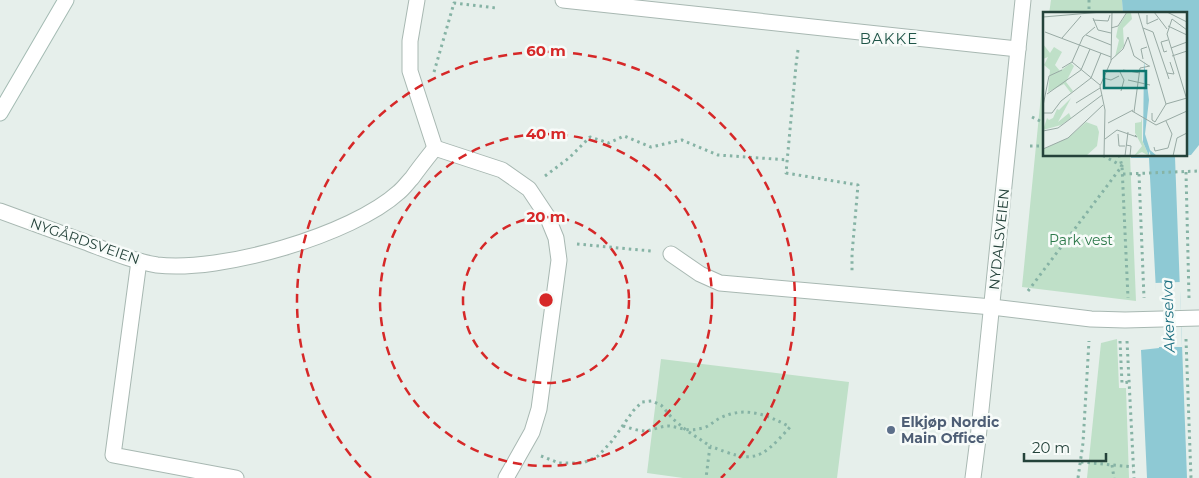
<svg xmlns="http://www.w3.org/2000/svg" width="1199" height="478" font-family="Montserrat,sans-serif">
	<rect width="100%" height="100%" fill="#e6efeb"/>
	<!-- green -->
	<g fill="#bfe0c8">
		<polygon points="1051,0 1122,0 1123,14 1049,14"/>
		<polygon points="1044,65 1044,155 1130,155 1136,301 1022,287"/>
		<polygon points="1117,339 1119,388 1126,388 1129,478 1087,478 1101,343"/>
		<polygon points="661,359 849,382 837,478 683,478 647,473"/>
	</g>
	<!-- water -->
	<polygon fill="#8ec9d4" points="1122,0 1199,0 1199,145 1191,155 1175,157 1187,478 1147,478 1141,350 1159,348 1149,158 1131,158 1131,155 1185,155 1185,14 1123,14"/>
	<!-- pier -->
	<polygon fill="#e6efeb" points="1180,282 1182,347 1157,347 1155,283"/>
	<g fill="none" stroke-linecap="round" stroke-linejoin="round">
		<defs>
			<g id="lane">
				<polyline points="417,0 410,41 410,71 435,148 502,170 529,189 547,216 556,238 559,260 539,409 532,432 506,478"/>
				<polyline points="563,0 1018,49"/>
				<polyline points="671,254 700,274 720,283 992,307 1091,319 1125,320 1199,318"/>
				<polyline points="139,261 113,455 236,478"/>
			</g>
			<g id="street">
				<path d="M 0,211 C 28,221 57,232 85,242 C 109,251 132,261 157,265 C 220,273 352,235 399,192 C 404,188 408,182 412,178 C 419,168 427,158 435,148"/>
				<polyline points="973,478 978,439 1023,0"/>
			</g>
			<polyline id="secondary" points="0,113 66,0"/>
		</defs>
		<!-- lane casing -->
		<use href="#lane" stroke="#a8b8b2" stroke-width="17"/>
		<!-- street casing -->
		<use href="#street" stroke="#a8b8b2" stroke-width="17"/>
		<!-- secondary casing -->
		<use href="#secondary" stroke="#a4bbb3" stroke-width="17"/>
		<!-- path -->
		<g stroke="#86b3a5" stroke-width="3" stroke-dasharray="2.5 4" stroke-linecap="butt">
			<polyline points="1089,0 1089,14"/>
			<polyline points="798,50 796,65 786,173 858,185 852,254 852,274"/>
			<polyline points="434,72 454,3 496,8"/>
			<polyline points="1032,117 1044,123"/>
			<polyline points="1030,146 1044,146"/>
			<polyline points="1119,155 1122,166 1128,298"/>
			<polyline points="1186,172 1189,298"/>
			<polyline points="1123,174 1199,171"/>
			<polyline points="1139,174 1144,298"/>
			<polyline points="545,176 569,158 590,137 609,143 624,136 651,147 682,140 718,155 788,160"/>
			<polyline points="577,244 651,251"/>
			<polyline points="1028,291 1122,166 1102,155"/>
			<polyline points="1186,339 1191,478"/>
			<polyline points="1120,341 1122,383 1130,382"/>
			<polyline points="1127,341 1134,478"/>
			<path d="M 623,426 C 630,428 638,431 646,431 C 653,430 661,426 669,426 C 683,428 687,432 703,428 C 710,426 714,421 720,418 C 745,406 766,414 790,427 C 759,462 753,463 710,446"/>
			<polyline points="541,456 559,463 583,463 598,456 612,441 633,411 642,402 652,401 661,405 673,419 686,430 710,446 706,478"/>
			<polyline points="1081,462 1133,467"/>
			<polyline points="1112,465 1114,478"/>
			<polyline points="1078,478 1083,443 1089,341"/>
		</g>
		<!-- lane -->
		<use href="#lane" stroke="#fff" stroke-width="15"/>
		<!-- street -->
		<use href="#street" stroke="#fff" stroke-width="15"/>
		<!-- secondary -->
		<use href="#secondary" stroke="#fff" stroke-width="15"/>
	</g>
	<!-- distance rings -->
	<g fill="none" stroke="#d62828" stroke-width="2.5" stroke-dasharray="9 6">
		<circle cx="546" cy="300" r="83"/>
		<circle cx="546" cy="300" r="166"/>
		<path d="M371 478A249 249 0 1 1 721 478"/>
	</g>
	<!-- markers -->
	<circle fill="#5c6f8a" stroke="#f7fbf9" stroke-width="2" cx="891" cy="430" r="5"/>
	<g text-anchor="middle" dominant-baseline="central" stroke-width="5" stroke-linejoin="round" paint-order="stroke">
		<!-- street labels -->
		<g font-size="14" fill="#24423a" stroke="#f7fbf9">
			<text transform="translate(999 239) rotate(-84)">NYDALSVEIEN</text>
			<text transform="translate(85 241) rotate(19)">NYGÅRDSVEIEN</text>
		</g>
		<!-- park labels -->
		<g font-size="14" fill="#2d7a4b" stroke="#f7fbf9">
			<text x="1081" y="240">Park vest</text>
		</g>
		<!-- service labels -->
		<g font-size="14" font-weight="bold" fill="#4e5e75" stroke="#f7fbf9" text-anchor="start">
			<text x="901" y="422">Elkjøp Nordic<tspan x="901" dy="16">Main Office</tspan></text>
		</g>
		<!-- neighbourhood labels -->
		<g font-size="15" letter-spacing="1" fill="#1f5548" stroke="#f7fbf9">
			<text x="889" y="38">BAKKE</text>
		</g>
		<!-- water labels -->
		<g font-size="15" font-style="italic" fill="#1c6f80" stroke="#f7fbf9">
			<text transform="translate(1168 316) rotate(-92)">Akerselva</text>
		</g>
	</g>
	<!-- overview -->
	<g transform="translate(1043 12)">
		<rect width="144" height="144" fill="#e6efeb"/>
		<path d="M 84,1 L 88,1 L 89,7 L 80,16 L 81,34 L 72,45 L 76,28 L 73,25 L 75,15 ZM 0,32 L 7,41 L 11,35 L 19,40 L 12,53 L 17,59 L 28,51 L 31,54 L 23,70 L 30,79 L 28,81 L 21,72 L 5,80 L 7,58 L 1,53 L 5,45 L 0,47 ZM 28,86 L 15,110 L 26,101 L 28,106 L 18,113 L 0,118 L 4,106 L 6,108 L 10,106 L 14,97 L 16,98 ZM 99,106 L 99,128 L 106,144 L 99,140 L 91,144 L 99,134 L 92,121 L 92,111 L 98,110 ZM 43,110 L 54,114 L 56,120 L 54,134 L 43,144 L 0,144 L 0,137 L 25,126 Z" fill="#bfe0c8"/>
		<path d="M 101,49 L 106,88 L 102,122 L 107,138 L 114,144 L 108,144 L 106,139 L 106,144 L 100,130 Z" fill="#8ec9d4"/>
		<path fill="none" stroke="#98aaa4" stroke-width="1" d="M 95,0 L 123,92 L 144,86M 111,0 L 124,17M 124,0 L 144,10M 104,3 L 104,12 L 115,7M 0,5 L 59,0M 50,6 L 55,18 L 68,21M 129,7 L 124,22 L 144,88M 129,7 L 144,18M 50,8 L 65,9 L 67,3M 125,14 L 144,23M 68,16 L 75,14 L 84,0M 100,16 L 110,20 L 126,67M 2,20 L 68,45M 43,23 L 68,33M 19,26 L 38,4M 128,36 L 144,30M 124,39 L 121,40 L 118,30 L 125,28M 129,44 L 144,39M 100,47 L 98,37 L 104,35M 68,48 L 80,37 L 85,25 L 91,44 L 106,54M 29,50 L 57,73M 19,56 L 29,50 L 40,25 L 52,15M 76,58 L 81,68 L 78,79M 80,58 L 97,61M 124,61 L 131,62 L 127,50M 60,66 L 68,68 L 76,64M 85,68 L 107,73M 4,82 L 38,58 L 47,37M 33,91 L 57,76M 0,94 L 6,64 L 19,58M 89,99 L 113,113 L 144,99M 91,100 L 97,56 L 107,54M 0,101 L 9,101 L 18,89 L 48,66 L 58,41M 109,101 L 109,108 L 112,110 L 123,92M 65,111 L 90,98M 0,119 L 15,116 L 59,83M 75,122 L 76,134 L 82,134M 62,127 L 74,118 L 94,125 L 92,123M 83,133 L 88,134 L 87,144M 111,135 L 112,139 L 125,136 L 129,122 L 123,109M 0,137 L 25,126 L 60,93M 61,144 L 62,98 L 57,74 L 68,49 L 69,0M 82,144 L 85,120M 130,144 L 134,126 L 144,121"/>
		<path fill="#0f766e" fill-opacity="0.15" stroke="#0f766e" stroke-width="2.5" d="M 61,59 L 103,59 L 103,76 L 61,76 Z"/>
		<rect width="144" height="144" fill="none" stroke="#24423a" stroke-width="2.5"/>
	</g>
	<circle cx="546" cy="300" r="8" fill="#d62828" stroke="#f7fbf9" stroke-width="2.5"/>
	<g font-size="15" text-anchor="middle" font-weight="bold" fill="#d62828" stroke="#f7fbf9" stroke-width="5" stroke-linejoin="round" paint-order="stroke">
		<text x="546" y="56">60 m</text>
		<text x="546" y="139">40 m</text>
		<text x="546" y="222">20 m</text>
	</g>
	<!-- scale -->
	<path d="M1024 453v8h82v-8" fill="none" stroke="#24423a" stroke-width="2.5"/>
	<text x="1032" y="453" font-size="15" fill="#24423a" stroke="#f7fbf9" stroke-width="4" paint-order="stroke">20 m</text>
</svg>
